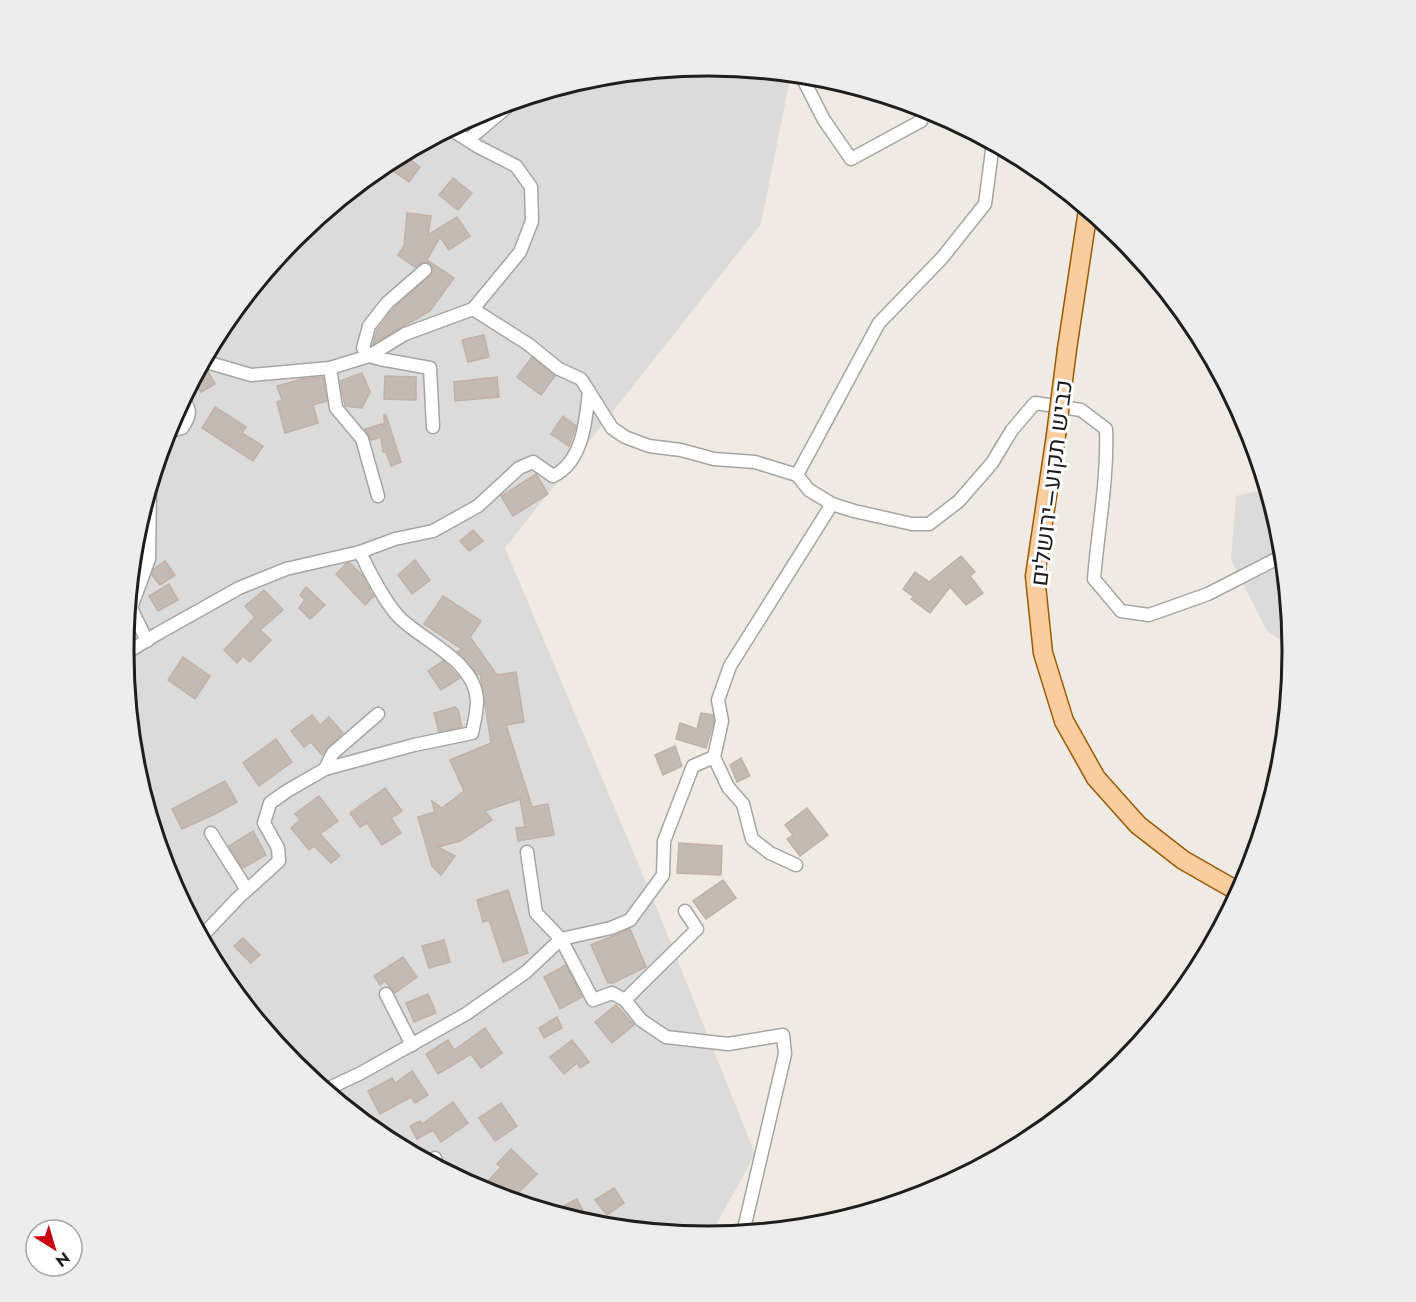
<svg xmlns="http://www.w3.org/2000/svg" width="1416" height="1302" font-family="Jost,Heebo,sans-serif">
	<rect width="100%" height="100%" fill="#efebe4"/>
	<!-- residential -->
	<g fill="#dcdbdb">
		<polygon points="708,66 791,74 761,224 505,548 656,906 755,1154 710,1236 708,1236 594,1225 484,1191 383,1137 294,1064 221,976 167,875 134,765 123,651 134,537 168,427 222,326 295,237 383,164 484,110 594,77"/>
		<polygon points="1267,489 1282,537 1293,648 1267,631 1231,560 1236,496"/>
	</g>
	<!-- building -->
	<g fill="#c4bab4" stroke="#c1b1a7" stroke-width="1.5">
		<polygon points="402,154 420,167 409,182 389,168 397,157"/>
		<polygon points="453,178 472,193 458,210 439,195"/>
		<polygon points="407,213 431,216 428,235 457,217 470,236 449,250 440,237 427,260 454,278 430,311 373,344 377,330 393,309 433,272 433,268 428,262 423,262 415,267 398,255 404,246"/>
		<polygon points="484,335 489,357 468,362 462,340"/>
		<polygon points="532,357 555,376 541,395 517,377"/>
		<polygon points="199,368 208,371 215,384 201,392 198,388 187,394"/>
		<polygon points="362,373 370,392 362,408 345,406 340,381"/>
		<polygon points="385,376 416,377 416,400 384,399"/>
		<polygon points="323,377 327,401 313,405 318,423 285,433 277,402 282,400 277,386 302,379"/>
		<polygon points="497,377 499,397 455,401 454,382"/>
		<polygon points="215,407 246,427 242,433 263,446 253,461 202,428"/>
		<polygon points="384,415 386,415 401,462 391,466 386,452 383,452 381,437 371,440 365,429 382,424 384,427"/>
		<polygon points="563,416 576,426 569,446 551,434"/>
		<polygon points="536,474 548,494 513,516 501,496"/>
		<polygon points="473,530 483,541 469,551 460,541"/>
		<polygon points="961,556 975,572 970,576 983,593 966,605 950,587 930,613 911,599 914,597 903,589 915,572 929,582"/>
		<polygon points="415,560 430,580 412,594 398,575"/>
		<polygon points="165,561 175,575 160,585 152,575 154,569"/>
		<polygon points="347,563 350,563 362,575 370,590 369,591 374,596 365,605 336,574"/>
		<polygon points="169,584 178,600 158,611 149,596"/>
		<polygon points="306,587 325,605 310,619 299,608 305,600 300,595"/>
		<polygon points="264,590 283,610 260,630 271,640 250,662 243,656 237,663 224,650 255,617 245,606"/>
		<polygon points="443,596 481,621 470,637 497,675 516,672 524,722 506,725 532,807 548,804 554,835 518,841 516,828 525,827 520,799 485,811 492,820 460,841 438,847 455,856 441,875 432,866 418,817 435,812 432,801 442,808 464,791 450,760 491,743 480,673 477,675 457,652 462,649 424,624"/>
		<polygon points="183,657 210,676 195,699 168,680"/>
		<polygon points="443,661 460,678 441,690 428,671"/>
		<polygon points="455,707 458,710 462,727 439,732 434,713"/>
		<polygon points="701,713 713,715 714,721 706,748 676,739 680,723 697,729"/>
		<polygon points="312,715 320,725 329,717 343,733 328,747 322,755 311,742 304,747 291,731"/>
		<polygon points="276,739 292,762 259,786 243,763"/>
		<polygon points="675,746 682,766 663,775 655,755"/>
		<polygon points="741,758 750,776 737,782 730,765"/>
		<polygon points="225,781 237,802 215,814 182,829 172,809"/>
		<polygon points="385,788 402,811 391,818 401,833 382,845 367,823 360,827 350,813"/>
		<polygon points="319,796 338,821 320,834 340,856 331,863 314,846 309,850 291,828 300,820 295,814"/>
		<polygon points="807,808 828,835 800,856 787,839 793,835 785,825"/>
		<polygon points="253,831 266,855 243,868 229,846"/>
		<polygon points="679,843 722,846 721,875 677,873"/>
		<polygon points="723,880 736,898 706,919 693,901"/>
		<polygon points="508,890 528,953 503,962 489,920 483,922 477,900"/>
		<polygon points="630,929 646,967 613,983 608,983 591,945"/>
		<polygon points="243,938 260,955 251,963 234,946"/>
		<polygon points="444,940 450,962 429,968 422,946"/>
		<polygon points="403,957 417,977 395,993 385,981 380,985 374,976"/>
		<polygon points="566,965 582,997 560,1009 544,977"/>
		<polygon points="428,994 436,1013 414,1022 406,1003"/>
		<polygon points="616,1005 634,1025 612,1043 595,1022"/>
		<polygon points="557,1017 562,1028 544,1038 539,1028"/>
		<polygon points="485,1028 502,1053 481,1068 471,1054 438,1074 426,1054 448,1040 454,1050"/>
		<polygon points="572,1040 589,1062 580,1068 577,1063 564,1074 550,1057"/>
		<polygon points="412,1071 428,1095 415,1103 411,1097 380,1114 368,1091 392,1078 395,1083"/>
		<polygon points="453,1102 468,1123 441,1142 433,1130 417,1139 410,1126 420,1121 422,1124"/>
		<polygon points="501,1103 517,1126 495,1141 479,1118"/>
		<polygon points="511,1149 537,1174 519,1192 513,1194 509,1199 503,1197 487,1182 501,1167 497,1164"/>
		<polygon points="614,1188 624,1203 607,1215 595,1200"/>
		<polygon points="577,1199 583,1211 574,1219 552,1212"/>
	</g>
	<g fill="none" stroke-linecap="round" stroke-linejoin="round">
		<defs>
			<g id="street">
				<polyline points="801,75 824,120 851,159 921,121 926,109"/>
				<polyline points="450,129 477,146 516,166 531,187 532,221 520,252 473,309"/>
				<polyline points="468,140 513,102"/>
				<polyline points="425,270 387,303 369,326 363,348 369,356 380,359 430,368 433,427"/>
				<path d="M 203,361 L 251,375 L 330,368 L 369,356 L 405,334 L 473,309 L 528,344 L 559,369 L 581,379 L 612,428 L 625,437 L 649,446 L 681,450 L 714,459 L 755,462 L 797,475 L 809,490 L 832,504 L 854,511 L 912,524 L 929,524 L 959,501 L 992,463 L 1012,430 L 1035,403 L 1081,410 L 1106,429 C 1108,479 1098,529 1094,579 L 1121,611 L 1149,615 L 1208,594 L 1284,555"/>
				<polyline points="330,368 336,408 362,439 378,496"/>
				<path d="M 166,432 L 182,428 C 189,418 193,409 182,400"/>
				<polyline points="797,475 879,323 942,258 985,204 993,143"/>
				<polyline points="147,641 131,608 149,559 150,485"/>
				<path d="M 123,655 L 157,634 L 239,588 L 286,569 L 360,552 L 395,539 L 433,531 L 478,506 L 519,468 L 533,462 L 553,476 C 583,462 586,420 589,391"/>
				<polyline points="714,757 728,787 743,804 752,839 770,853 796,865"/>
				<polyline points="325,769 333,753 378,714"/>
				<polyline points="211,833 247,890"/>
				<polyline points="527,852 536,913 561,939 593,1000 612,993 625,1000 641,1020 666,1037 728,1044 783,1035 785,1054 743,1233"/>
				<path d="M 201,937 L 238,898 L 279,861 L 278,848 L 264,823 L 270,803 L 287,791 L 325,769 L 414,745 L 472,733 C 474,723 477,712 477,701 C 476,662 425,642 401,619 C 387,606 368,570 360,552"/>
				<polyline points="386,994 412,1045"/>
				<polyline points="625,1000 697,929 685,911"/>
				<polyline points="325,1090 361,1073 466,1014 526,972 561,939 611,928 630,920 663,875 664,841 693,766 714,757 722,721 718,700 730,666 832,504"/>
				<polyline points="435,1158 438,1167"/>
				<polyline points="517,1201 518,1200"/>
			</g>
			<g id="primary">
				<polyline points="1067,349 1088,210"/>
				<polyline points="1056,435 1035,576 1043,653 1064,721 1096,778 1138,825 1183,860 1239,892"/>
			</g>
		</defs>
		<!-- street casing -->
		<use href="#street" stroke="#a5a5a5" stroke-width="15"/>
		<!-- primary casing -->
		<use href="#primary" stroke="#985b01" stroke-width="21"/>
		<!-- street -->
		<use href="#street" stroke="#fff" stroke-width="12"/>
		<!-- primary -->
		<use href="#primary" stroke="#fbcc9e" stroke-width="18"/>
		<defs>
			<polyline id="primary-bridge" points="1056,435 1067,349"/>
		</defs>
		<!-- primary-bridge casing -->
		<use href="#primary-bridge" stroke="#985b01" stroke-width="21" stroke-linecap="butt"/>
		<!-- primary-bridge -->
		<use href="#primary-bridge" stroke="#fbcc9e" stroke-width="18"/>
	</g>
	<g text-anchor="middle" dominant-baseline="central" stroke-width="6" stroke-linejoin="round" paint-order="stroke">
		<!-- street labels -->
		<g font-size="24" fill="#1e1e1e" stroke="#fff">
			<text transform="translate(1051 483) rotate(-83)">כביש תקוע–ירושלים</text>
		</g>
	</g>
	<!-- crop -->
	<path d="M0 0H1416V1302H0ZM708 76H708A574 574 0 0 1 1282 650V652A574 574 0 0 1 708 1226H708A574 574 0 0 1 134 652V650A574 574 0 0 1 708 76Z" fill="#ededed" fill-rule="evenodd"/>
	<path fill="none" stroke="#1e1e1e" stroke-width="3" d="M708 76H708A574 574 0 0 1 1282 650V652A574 574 0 0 1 708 1226H708A574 574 0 0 1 134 652V650A574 574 0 0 1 708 76Z"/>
	<!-- north arrow -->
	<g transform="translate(54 1248) rotate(143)"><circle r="28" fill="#ffffff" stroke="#a5a5a5" stroke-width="1.5"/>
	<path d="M0-4.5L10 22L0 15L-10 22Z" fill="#cb020f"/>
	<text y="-9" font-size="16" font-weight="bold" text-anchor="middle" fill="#1e1e1e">N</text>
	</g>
</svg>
